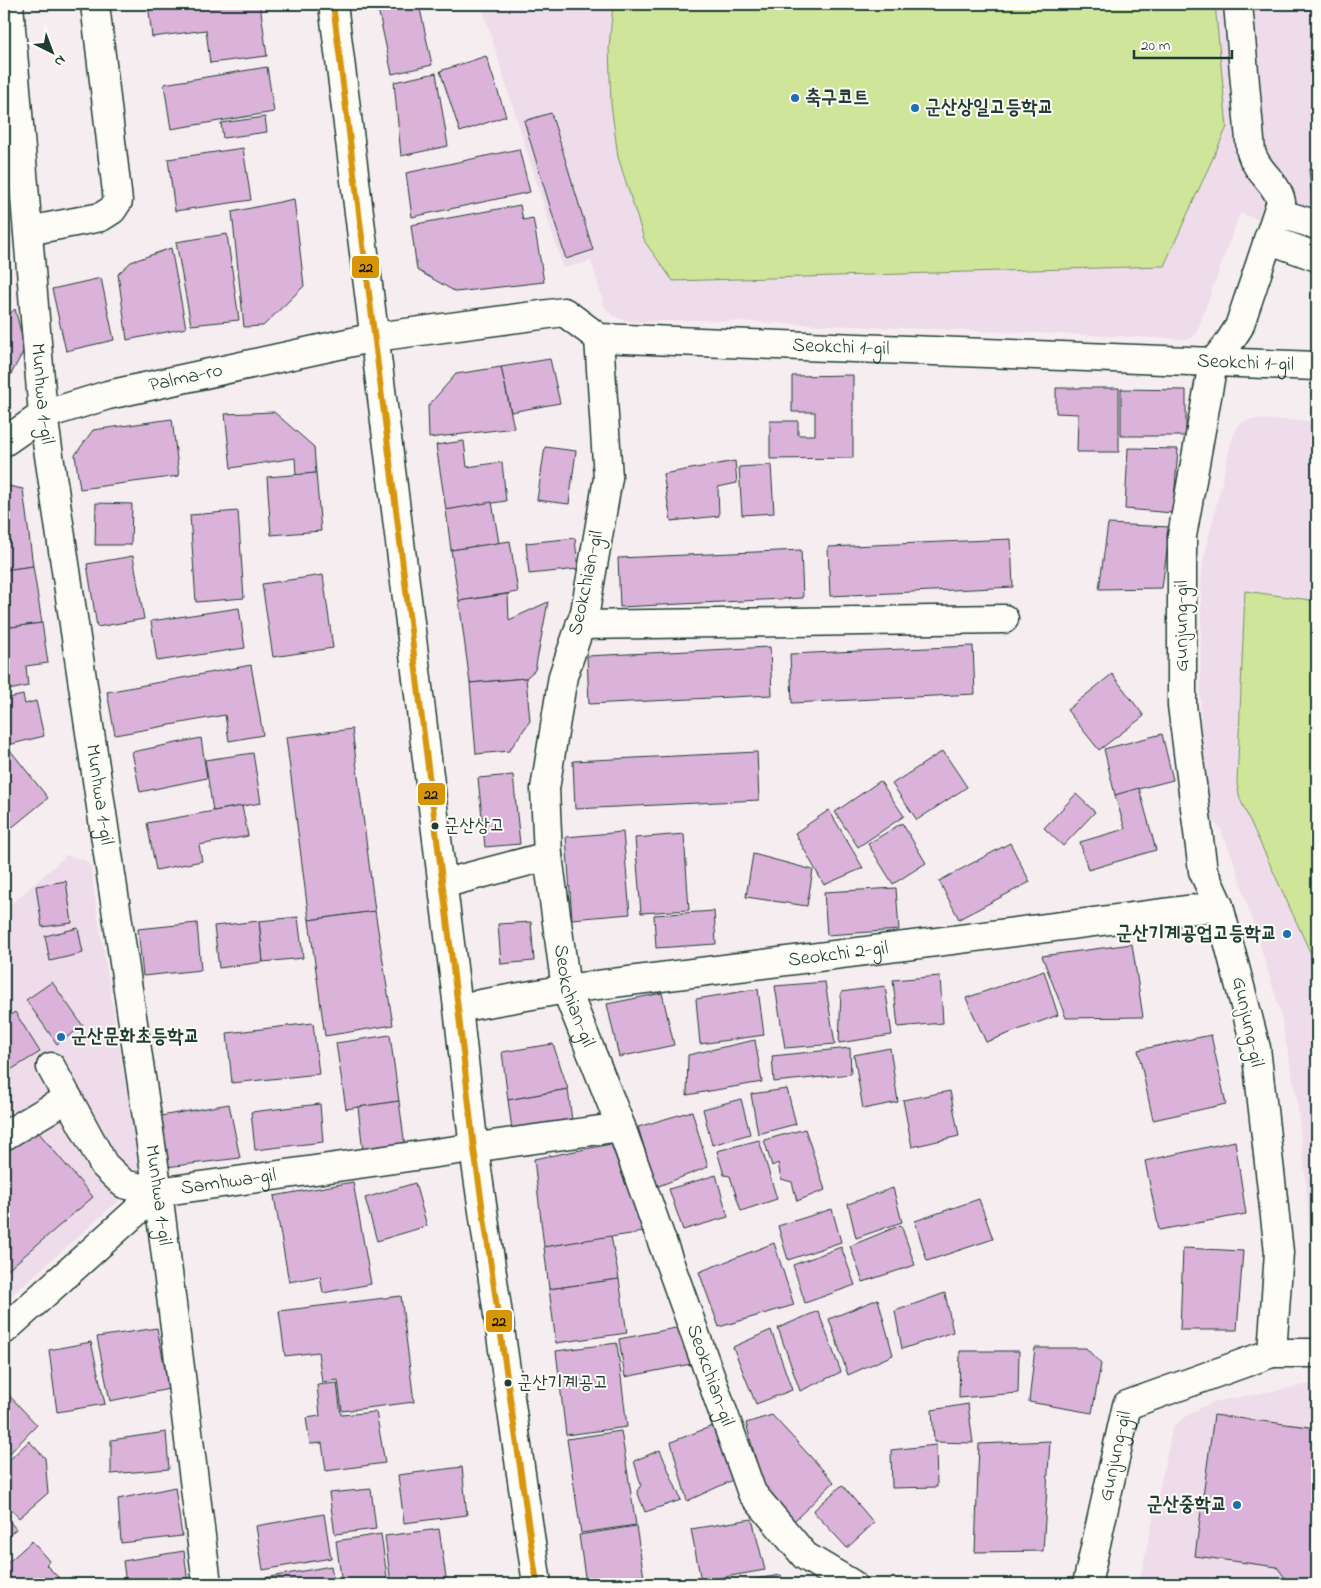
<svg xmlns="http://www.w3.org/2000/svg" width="1321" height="1588" font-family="'Indie Flower','Poor Story',sans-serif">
	<rect width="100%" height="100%" fill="#f6edf1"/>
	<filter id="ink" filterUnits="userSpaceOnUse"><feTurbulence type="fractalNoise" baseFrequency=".02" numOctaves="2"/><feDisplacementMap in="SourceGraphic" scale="10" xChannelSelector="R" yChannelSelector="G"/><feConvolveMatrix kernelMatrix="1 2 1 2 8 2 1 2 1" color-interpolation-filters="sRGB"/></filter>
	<g filter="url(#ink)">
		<!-- built -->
		<g fill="#eedcea">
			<polygon points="481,4 1317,4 1317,239 1240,213 1196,334 1192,338 1187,339 698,320 636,322 623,320 612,315 605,308 591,261 563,268"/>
			<polygon points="1251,419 1317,421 1317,1316 1314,1296 1306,1183 1297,1100 1279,1007 1234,861 1221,830 1208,814 1200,797 1201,589 1203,561 1232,439 1239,424"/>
			<polygon points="67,855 85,860 91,866 96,905 139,1164 138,1177 131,1190 4,1302 4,910"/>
			<polygon points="1306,1385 1317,1386 1317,1584 1139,1584 1173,1426 1191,1413 1213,1402"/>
		</g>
		<!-- green -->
		<g fill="#cfe59a" stroke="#779167">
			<polygon points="613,4 1215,4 1227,127 1164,266 673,281 645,242 618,157 611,104 609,48"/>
			<polygon points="1245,591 1317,601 1317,967 1240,799 1237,784"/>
		</g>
		<!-- building -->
		<g fill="#dbb3da" stroke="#1f3d34">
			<polygon points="148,4 260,4 267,56 210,63 206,30 152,37"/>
			<polygon points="377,4 419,4 432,65 392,74"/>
			<polygon points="1300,4 1317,4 1317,41 1314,9 1300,10"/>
			<polygon points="486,56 506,116 460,132 440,71"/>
			<polygon points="267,67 274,112 171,129 164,84"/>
			<polygon points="436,73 448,146 401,156 394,82"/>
			<polygon points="551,113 593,250 566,259 524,121"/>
			<polygon points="265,117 267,132 223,138 221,123"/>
			<polygon points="243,148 251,200 175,211 168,159"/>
			<polygon points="519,149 530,192 412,217 406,173"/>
			<polygon points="1317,169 1317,207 1313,208 1309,170"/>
			<polygon points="294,199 304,286 263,326 244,327 232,212"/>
			<polygon points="520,205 523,220 533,218 544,282 456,292 417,270 411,225"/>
			<polygon points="227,234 239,320 191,325 176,242"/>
			<polygon points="171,248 186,328 127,340 118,274 131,262"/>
			<polygon points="101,278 114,340 66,351 52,289"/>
			<polygon points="15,309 25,348 7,382 4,378 4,319"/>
			<polygon points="550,359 560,403 511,412 501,367"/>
			<polygon points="501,367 514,428 429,438 428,406 456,374"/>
			<polygon points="853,375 853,458 770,459 770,421 798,421 798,435 815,435 815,412 792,412 792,376"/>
			<polygon points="1056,388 1119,388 1119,452 1077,452 1078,414 1056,413"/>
			<polygon points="1121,389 1186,390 1186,436 1121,436"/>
			<polygon points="274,412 314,447 316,473 296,475 295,458 231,468 225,414"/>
			<polygon points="172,419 179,476 80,489 75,455 93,430"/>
			<polygon points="464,441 467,467 502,462 506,501 446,510 436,445"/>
			<polygon points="545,447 576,451 569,504 537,500"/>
			<polygon points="1128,448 1178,449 1173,513 1125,509"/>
			<polygon points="735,461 737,483 718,487 719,516 671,521 663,474"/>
			<polygon points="771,465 774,513 742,515 739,467"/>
			<polygon points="316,473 321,531 271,535 267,477"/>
			<polygon points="4,485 23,489 33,566 4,570"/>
			<polygon points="492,502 499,543 451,550 446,510"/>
			<polygon points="96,503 132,504 131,545 95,545"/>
			<polygon points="238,511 244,598 196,602 190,515"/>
			<polygon points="1108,524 1170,527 1162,588 1099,589"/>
			<polygon points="575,538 578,569 529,574 526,543"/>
			<polygon points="1011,539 1013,587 830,596 828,547"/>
			<polygon points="510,541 518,592 459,601 451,550"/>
			<polygon points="801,550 803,598 620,607 618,558"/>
			<polygon points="133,556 144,619 97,627 87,564"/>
			<polygon points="33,566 42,623 4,628 4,604 5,603 4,570"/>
			<polygon points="323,575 333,648 273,657 262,584"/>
			<polygon points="508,594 509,620 548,602 535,670 526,678 470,683 459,601"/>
			<polygon points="239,608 245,648 157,661 151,621"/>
			<polygon points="42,623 48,663 26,666 28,686 4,691 4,628"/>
			<polygon points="973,646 975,694 792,703 790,654"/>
			<polygon points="770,647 772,695 589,704 587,656"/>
			<polygon points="251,665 263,735 229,741 225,715 115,735 107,692"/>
			<polygon points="1112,674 1144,716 1099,750 1067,710"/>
			<polygon points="526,678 530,721 509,751 476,754 470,683"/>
			<polygon points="23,695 25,704 36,701 44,736 4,746 4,699"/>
			<polygon points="352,729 375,911 309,920 286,737"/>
			<polygon points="1162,734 1173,780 1115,795 1104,749"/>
			<polygon points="201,738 207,778 140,792 132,752"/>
			<polygon points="6,745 48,798 4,834 4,747"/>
			<polygon points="943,751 967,787 917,820 892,784"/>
			<polygon points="757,752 759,800 575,809 573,761"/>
			<polygon points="253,753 261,803 213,811 205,760"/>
			<polygon points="513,775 520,844 485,847 478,778"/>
			<polygon points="880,781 904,816 858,847 835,812"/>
			<polygon points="1139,788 1156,850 1088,870 1080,842 1125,829 1115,795"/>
			<polygon points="1076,794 1095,812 1063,846 1044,828"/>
			<polygon points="242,806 248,836 199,845 202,861 156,870 147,823"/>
			<polygon points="829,810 863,868 824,885 795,833"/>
			<polygon points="902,823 926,863 893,884 868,844"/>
			<polygon points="623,832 630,914 572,919 566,837"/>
			<polygon points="684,834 689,910 641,913 635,838"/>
			<polygon points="1010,843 1030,882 959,919 939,881"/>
			<polygon points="753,854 813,870 807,906 746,897"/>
			<polygon points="66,881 72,923 42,927 36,886"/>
			<polygon points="896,888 899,930 827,935 824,892"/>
			<polygon points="375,911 393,1025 325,1036 309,920"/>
			<polygon points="714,911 716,944 656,948 654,915"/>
			<polygon points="298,917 303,958 263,962 259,921"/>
			<polygon points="259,921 263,962 219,968 214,926"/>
			<polygon points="531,922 534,961 501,964 498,924"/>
			<polygon points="197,923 201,970 143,976 138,929"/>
			<polygon points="78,928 83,953 50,961 45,936"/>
			<polygon points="1132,944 1143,1017 1066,1018 1042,956"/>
			<polygon points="1044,971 1058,1015 986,1042 966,998"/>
			<polygon points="940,976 943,1023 898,1027 893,980"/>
			<polygon points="52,982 83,1026 57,1044 26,1000"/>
			<polygon points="825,982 835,1044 785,1048 775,986"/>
			<polygon points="885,986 892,1035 839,1043 841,992"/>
			<polygon points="758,989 764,1035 700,1044 696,999"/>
			<polygon points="662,993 674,1045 619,1057 607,1004"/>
			<polygon points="15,1012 40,1052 4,1074 4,1019"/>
			<polygon points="313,1023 319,1074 232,1083 227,1033"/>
			<polygon points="390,1035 399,1101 346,1109 336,1043"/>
			<polygon points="1211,1035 1226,1104 1153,1120 1138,1050"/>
			<polygon points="755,1040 762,1082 687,1095 688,1055"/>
			<polygon points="553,1044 568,1089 508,1100 502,1052"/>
			<polygon points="850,1048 851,1074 774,1082 772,1056"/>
			<polygon points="890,1048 898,1102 863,1109 854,1055"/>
			<polygon points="568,1089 573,1129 513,1137 508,1100"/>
			<polygon points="787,1089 796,1124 758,1134 751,1094"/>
			<polygon points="950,1091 959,1136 912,1147 903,1100"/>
			<polygon points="741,1099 750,1134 712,1145 703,1109"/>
			<polygon points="399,1101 405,1146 363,1152 358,1107"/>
			<polygon points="229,1104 240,1158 166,1167 155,1117"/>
			<polygon points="320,1104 323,1142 255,1150 251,1112"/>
			<polygon points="692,1111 708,1167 656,1187 638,1127"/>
			<polygon points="33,1126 93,1197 4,1273 4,1151"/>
			<polygon points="805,1129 825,1190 797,1201 792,1182 781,1179 778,1163 772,1166 764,1140"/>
			<polygon points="759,1140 777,1199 741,1211 730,1176 724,1175 717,1151"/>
			<polygon points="1235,1141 1246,1214 1159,1230 1145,1161"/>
			<polygon points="611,1144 644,1232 544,1247 534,1159"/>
			<polygon points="716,1175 728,1217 683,1230 669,1189"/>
			<polygon points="353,1182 371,1284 323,1293 320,1276 289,1282 274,1196"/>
			<polygon points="415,1183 427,1226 377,1241 365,1198"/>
			<polygon points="893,1188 902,1222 856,1238 848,1204"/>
			<polygon points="979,1199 993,1239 927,1261 915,1221"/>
			<polygon points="832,1209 841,1242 788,1260 778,1226"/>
			<polygon points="901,1225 915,1265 863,1282 850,1246"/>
			<polygon points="611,1236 619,1279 549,1289 544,1247"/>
			<polygon points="774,1243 794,1305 719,1327 699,1272"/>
			<polygon points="841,1247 855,1285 805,1303 793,1265"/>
			<polygon points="1183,1248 1243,1251 1237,1330 1180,1330"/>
			<polygon points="619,1279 627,1333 556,1343 549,1289"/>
			<polygon points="945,1293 953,1332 902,1349 895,1311"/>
			<polygon points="401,1296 414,1402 342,1411 338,1380 322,1382 318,1352 285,1356 279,1311"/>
			<polygon points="878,1299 893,1355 848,1375 829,1319"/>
			<polygon points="818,1311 841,1372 800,1391 778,1328"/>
			<polygon points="686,1326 696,1363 625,1377 619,1339"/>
			<polygon points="157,1328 169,1389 110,1401 97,1337"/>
			<polygon points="771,1330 792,1390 756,1404 733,1347"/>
			<polygon points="91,1342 105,1404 57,1412 49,1350"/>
			<polygon points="617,1343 627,1427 566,1435 556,1351"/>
			<polygon points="1035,1348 1086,1348 1101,1364 1092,1413 1029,1402"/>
			<polygon points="960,1351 1019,1351 1018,1393 959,1398"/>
			<polygon points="337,1383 341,1415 376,1412 385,1463 326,1471 322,1443 310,1444 306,1418 320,1416 317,1385"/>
			<polygon points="4,1390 37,1425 4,1459"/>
			<polygon points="968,1404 973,1443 934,1442 932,1410"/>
			<polygon points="772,1415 834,1482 793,1522 763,1487 746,1423"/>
			<polygon points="1214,1415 1317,1428 1317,1584 1293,1584 1285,1578 1277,1567 1195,1556"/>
			<polygon points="715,1425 735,1479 687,1501 671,1442"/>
			<polygon points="621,1431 636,1525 581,1533 567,1439"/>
			<polygon points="166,1432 169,1469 111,1474 111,1440"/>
			<polygon points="29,1441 45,1458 48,1493 19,1518 4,1502 4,1465"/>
			<polygon points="1050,1441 1043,1551 975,1552 979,1444"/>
			<polygon points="936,1445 937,1487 892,1488 891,1450"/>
			<polygon points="660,1450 681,1500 645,1512 637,1491 641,1485 634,1461"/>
			<polygon points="462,1467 467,1515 404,1523 398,1475"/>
			<polygon points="842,1485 874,1523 847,1548 813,1511"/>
			<polygon points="175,1487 182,1536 121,1543 118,1499"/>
			<polygon points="371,1489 376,1529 335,1534 329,1493"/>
			<polygon points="324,1514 331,1558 263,1570 256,1526"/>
			<polygon points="4,1515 16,1529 4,1540"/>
			<polygon points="752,1519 765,1570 701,1581 691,1529"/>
			<polygon points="636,1526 645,1584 586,1584 579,1535"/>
			<polygon points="439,1529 447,1584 391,1584 385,1536"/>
			<polygon points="381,1534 388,1584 342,1584 336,1541"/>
			<polygon points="32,1541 49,1561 46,1565 61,1580 56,1584 4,1584 4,1566"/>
			<polygon points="184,1551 188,1584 126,1584 123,1561"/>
			<polygon points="331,1566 334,1584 242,1584 242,1582"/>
			<polygon points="781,1575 783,1584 723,1584"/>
		</g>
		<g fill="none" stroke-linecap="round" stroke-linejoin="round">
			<defs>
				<g id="minor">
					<path id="s1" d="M 9,4 L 43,415 L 158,1192 L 207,1584"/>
					<polyline points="333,4 458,1008 474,1149 537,1584"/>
					<polyline points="1278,213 1317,225"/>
					<polyline points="28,231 101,217 112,210 118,201 95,4"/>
					<polyline points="1268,239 1317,257"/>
					<path id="s2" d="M 599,338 L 608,478 L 585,612 L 563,676 L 545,789 L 548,856 L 566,989 L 621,1127 L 752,1493 L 805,1556 L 852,1584"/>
					<path d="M 1213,363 L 1228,344 L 1239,327 L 1281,202 C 1278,183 1257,173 1251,152 L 1238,4"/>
					<path id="s3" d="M 4,442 L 43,415 L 108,395 L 375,337 L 564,312 L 599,338 L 1317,366"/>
					<polyline points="580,625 1004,619"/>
					<polyline points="442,884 548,856"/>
					<path id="s4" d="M 458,1008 L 566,989 L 1219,906"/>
					<polyline points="51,1067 104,1165 124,1184 158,1192"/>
					<polyline points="4,1136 68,1098"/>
					<path id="s5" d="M 4,1330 L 158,1192 L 621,1127"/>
					<polyline points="1272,1353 1317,1353"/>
					<path id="s6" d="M 1087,1584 L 1127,1405 L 1272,1353 L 1279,1252 L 1256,1048 L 1219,906 L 1203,871 L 1182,705 L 1182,536 L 1213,363"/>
				</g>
			</defs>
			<!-- minor casing -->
			<use href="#minor" stroke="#1f3d34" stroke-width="31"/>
			<!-- minor -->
			<use href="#minor" stroke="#fdfcf7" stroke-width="28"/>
			<defs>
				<polyline id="bus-1" points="333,4 458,1008 474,1149 537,1584"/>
			</defs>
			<!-- bus-1 casing -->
			<use href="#bus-1" stroke="#fdfcf7" stroke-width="10"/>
			<!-- bus-1 -->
			<use href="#bus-1" stroke="#d79608" stroke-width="6"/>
		</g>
	</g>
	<!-- markers -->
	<g fill="#1f6fb2" stroke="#fdfcf7" stroke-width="2">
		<circle cx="795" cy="98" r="5"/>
		<circle cx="915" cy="108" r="5"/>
		<circle cx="1287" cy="934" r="5"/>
		<circle cx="61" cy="1037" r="5"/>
		<circle cx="1237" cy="1505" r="5"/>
	</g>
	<g fill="#1f3d34" stroke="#fdfcf7" stroke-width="2">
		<circle cx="435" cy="826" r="4.5"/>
		<circle cx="508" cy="1383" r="4.5"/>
	</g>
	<g text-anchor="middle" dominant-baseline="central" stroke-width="4" stroke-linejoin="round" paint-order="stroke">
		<!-- bus labels -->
		<g font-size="19" fill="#1f3d34" stroke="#fdfcf7" text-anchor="start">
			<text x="444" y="826">군산상고</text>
			<text x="517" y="1383">군산기계공고</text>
		</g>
		<!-- poi labels -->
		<g font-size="20" font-weight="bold" fill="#1f3d34" stroke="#fdfcf7" text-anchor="start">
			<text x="805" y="98">축구코트</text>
			<text x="925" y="108">군산상일고등학교</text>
			<text x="1277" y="934" text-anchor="end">군산기계공업고등학교</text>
			<text x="71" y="1037">군산문화초등학교</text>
			<text x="1227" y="1505" text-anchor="end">군산중학교</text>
		</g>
		<!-- street labels -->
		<g font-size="20" fill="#1f3d34" stroke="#fdfcf7">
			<text stroke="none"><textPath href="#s3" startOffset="865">Seokchi 1-gil</textPath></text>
			<text stroke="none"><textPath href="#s3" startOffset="1270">Seokchi 1-gil</textPath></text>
			<text stroke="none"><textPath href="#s3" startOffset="195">Palma-ro</textPath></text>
			<text stroke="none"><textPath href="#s1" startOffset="391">Munhwa 1-gil</textPath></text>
			<text transform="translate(587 583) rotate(-78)">Seokchian-gil</text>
			<text transform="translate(1182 626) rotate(-90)">Gunjung-gil</text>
			<text stroke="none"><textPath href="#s1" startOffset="796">Munhwa 1-gil</textPath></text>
			<text stroke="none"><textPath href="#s4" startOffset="384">Seokchi 2-gil</textPath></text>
			<text stroke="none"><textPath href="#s2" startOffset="668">Seokchian-gil</textPath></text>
			<text transform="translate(1247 1022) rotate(78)">Gunjung-gil</text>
			<text stroke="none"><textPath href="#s5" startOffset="278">Samhwa-gil</textPath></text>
			<text stroke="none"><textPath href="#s1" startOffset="1201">Munhwa 1-gil</textPath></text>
			<text stroke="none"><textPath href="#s2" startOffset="1072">Seokchian-gil</textPath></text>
			<text stroke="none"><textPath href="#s6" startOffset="131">Gunjung-gil</textPath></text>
		</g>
	</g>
	<g stroke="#fdfcf7" stroke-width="2">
		<rect x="351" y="255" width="29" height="24" rx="5" fill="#d79608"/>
		<rect x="417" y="782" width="29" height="24" rx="5" fill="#d79608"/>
		<rect x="485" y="1309" width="28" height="24" rx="5" fill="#d79608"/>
	</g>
	<g font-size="14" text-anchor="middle" font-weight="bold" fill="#111">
		<text x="366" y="272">22</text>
		<text x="431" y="799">22</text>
		<text x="499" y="1326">22</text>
	</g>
	<!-- margin -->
	<rect width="1321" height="1588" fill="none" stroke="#fdfcf7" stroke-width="20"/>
	<rect x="10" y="10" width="1301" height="1568" fill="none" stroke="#1f3d34" stroke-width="2" filter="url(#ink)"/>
	<!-- north arrow -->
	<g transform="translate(52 52) rotate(138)" stroke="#fdfcf7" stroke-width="4" paint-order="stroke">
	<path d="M0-4L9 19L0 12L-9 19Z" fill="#1f3d34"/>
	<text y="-8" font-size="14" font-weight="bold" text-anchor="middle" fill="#1f3d34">N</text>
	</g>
	<!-- scale -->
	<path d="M1134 50v8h98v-8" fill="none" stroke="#1f3d34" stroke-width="2.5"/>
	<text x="1141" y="50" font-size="15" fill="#1f3d34" stroke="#fdfcf7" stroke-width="4" paint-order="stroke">20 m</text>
</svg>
